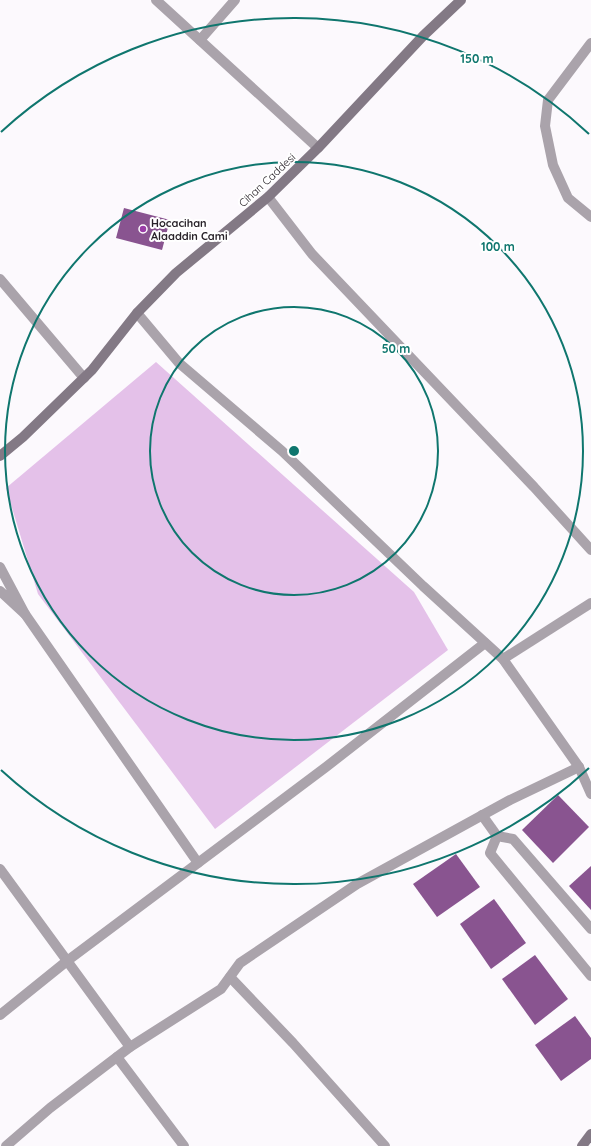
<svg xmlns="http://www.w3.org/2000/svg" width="591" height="1146" font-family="Quicksand,sans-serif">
	<rect width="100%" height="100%" fill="#fcf9fd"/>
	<!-- green -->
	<polygon fill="#e4c1e9" points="156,362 414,592 448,650 215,829 38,594 6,488"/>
	<!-- building -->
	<g fill="#895490">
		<polygon points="124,208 170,220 162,250 116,238"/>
		<polygon points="558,795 589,827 553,863 522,830"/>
		<polygon points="456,854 480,887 437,917 413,884"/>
		<polygon points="591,866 591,910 569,886"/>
		<polygon points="494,899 526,943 491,969 460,924"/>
		<polygon points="535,955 568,999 535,1025 502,979"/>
		<polygon points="575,1016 591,1038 591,1059 561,1081 535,1045"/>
	</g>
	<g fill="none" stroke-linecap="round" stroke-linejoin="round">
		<!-- street -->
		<g stroke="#aaa3ab" stroke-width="10">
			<polyline points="156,0 318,148"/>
			<polyline points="200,40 235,0"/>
			<polyline points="591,43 548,100 545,126 553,165 568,198 591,217"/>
			<polyline points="268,197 312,254 534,487 591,550"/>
			<polyline points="0,279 84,378"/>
			<polyline points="137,313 179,363 282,451 423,586 503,659 579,767 591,794"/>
			<polyline points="0,567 25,614 0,591"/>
			<polyline points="25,614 198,863"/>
			<polyline points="503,659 591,603"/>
			<polyline points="482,815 497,836"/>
			<polyline points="0,869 130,1047"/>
			<polyline points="591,929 513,839 497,836 490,853 591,976"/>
			<polyline points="230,977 293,1043 385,1146"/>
			<polyline points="0,1015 67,961 326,767 485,643"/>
			<polyline points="117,1057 184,1146"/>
			<polyline points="6,1146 50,1108 130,1047 221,989 240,963 357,884 510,800 579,767"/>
		</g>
		<!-- secondary -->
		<g stroke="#837985" stroke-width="10">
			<polyline points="0,456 23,437 92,370 137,313 176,273 268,197 318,148 423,36 461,0"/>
			<polyline points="582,1146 591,1134"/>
		</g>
	</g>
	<!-- distance rings -->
	<g fill="none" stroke="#0f766e" stroke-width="2">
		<circle cx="294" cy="451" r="144"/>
		<circle cx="294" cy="451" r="289"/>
		<path d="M589 768A433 433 0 0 1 1 770M1 132A433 433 0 0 1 589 134"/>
	</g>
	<!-- markers -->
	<circle fill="#9a3da7" stroke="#fff" stroke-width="1.5" cx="143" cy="229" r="4"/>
	<g text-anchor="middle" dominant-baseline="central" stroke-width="4" stroke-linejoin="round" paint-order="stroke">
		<!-- street labels -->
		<g font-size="11" fill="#282229" stroke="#fff">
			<text transform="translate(267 180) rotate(-43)">Cihan Caddesi</text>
		</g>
		<!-- poi labels -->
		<g font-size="11" font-weight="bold" fill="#282229" stroke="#fff" text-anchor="start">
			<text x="151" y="223">Hocacihan<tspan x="151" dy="13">Alaaddin Cami</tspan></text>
		</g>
	</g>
	<circle cx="294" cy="451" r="6" fill="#0f766e" stroke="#fff" stroke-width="2"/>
	<g font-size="12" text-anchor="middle" font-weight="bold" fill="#0f766e" stroke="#fff" stroke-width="4" stroke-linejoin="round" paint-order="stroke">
		<text x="477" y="63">150 m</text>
		<text x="498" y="251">100 m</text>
		<text x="396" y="353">50 m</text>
	</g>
</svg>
